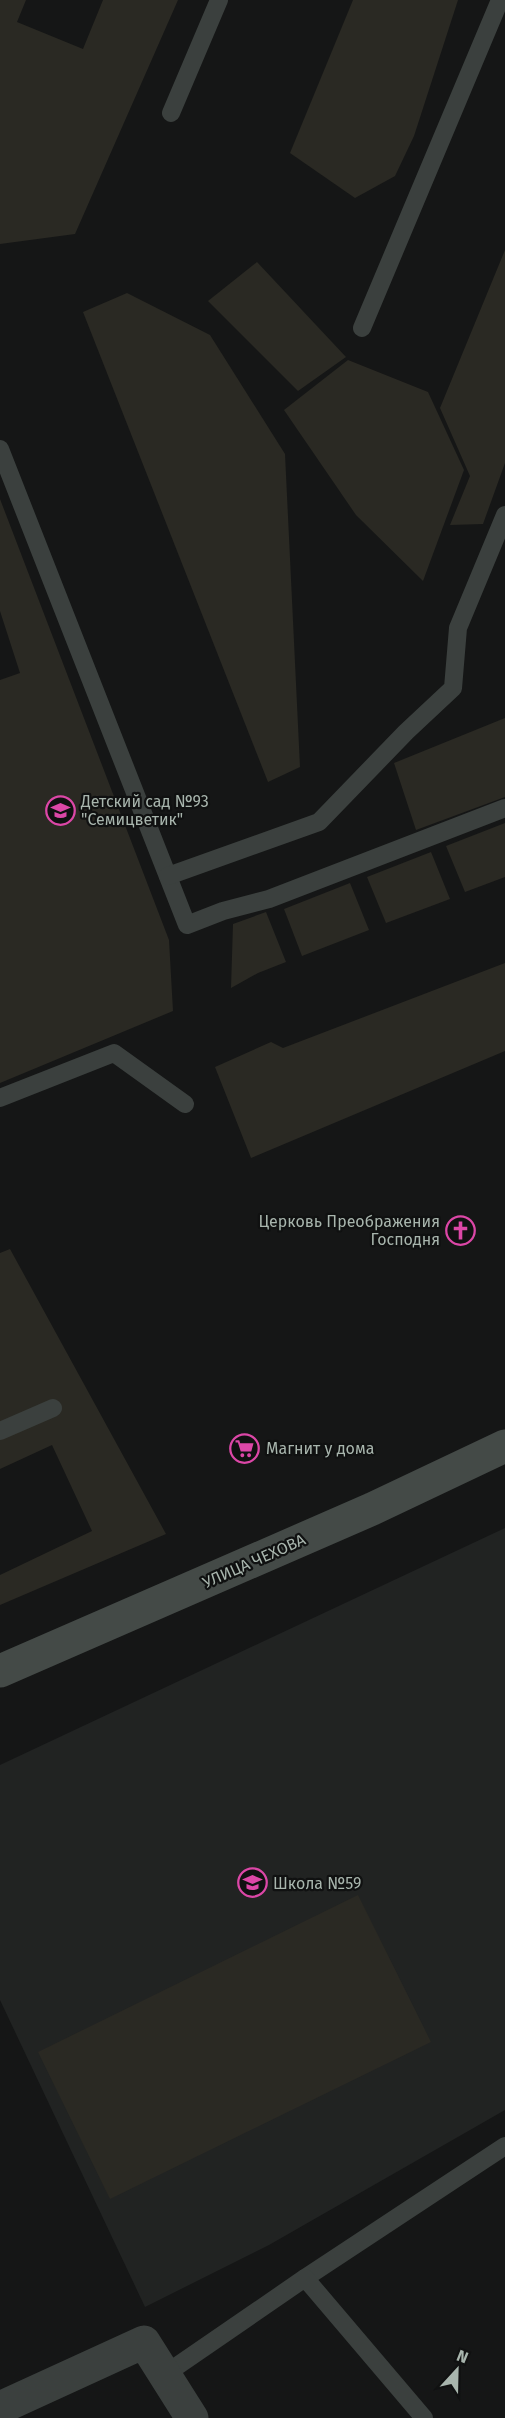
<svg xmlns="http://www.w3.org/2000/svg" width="505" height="2418" font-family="'Fira Sans',sans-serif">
	<rect width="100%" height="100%" fill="#151616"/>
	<!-- built -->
	<polygon fill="#212322" points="505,1528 505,2110 269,2245 145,2307 0,2000 0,1765"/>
	<!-- green -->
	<g fill="#2a2923">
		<polygon points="0,0 26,0 17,22 83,49 103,0 178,0 75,234 0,244"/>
		<polygon points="353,0 458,0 414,136 395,176 355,198 290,153"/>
		<polygon points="505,250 505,463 483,524 450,525 470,476 440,408"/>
		<polygon points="257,262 346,357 298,391 208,301"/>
		<polygon points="127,293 210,335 285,454 300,767 268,782 83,312"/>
		<polygon points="348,360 428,392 464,470 423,581 356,515 284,410"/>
		<polygon points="0,499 169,940 173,1011 0,1083 0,680 20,673 0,611"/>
		<polygon points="505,718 505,797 416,830 394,763"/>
		<polygon points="505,823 505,877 465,892 446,846"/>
		<polygon points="431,852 450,899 386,923 367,877"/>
		<polygon points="350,883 369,930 302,956 284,909"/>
		<polygon points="266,912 286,962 258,973 231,988 233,924"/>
		<polygon points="505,963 505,1051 251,1158 215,1067 271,1042 283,1048"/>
		<polygon points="10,1249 166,1534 0,1605 0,1575 92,1531 52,1445 0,1469 0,1253"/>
		<polygon points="358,1895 431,2042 110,2199 38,2052"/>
	</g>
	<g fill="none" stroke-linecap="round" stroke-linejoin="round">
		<!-- lane -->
		<g stroke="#3b403e" stroke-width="18">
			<polyline points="171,113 219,0"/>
			<polyline points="362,328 500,0"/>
			<polyline points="0,449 187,925 223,911 269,899 505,808"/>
			<polyline points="168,876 319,822 406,732 453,688 458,628 505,515"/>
			<polyline points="0,1098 114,1053 185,1104"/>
			<polyline points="0,1431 53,1408"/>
			<polyline points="305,2278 505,2146"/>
			<polyline points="164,2375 305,2278 424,2418"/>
		</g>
		<!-- street -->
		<polyline stroke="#3b403e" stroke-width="33" points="0,2408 144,2342 192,2418"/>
		<!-- secondary -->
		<polyline stroke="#444a47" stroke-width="33" points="0,1671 372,1509 505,1446"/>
	</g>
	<!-- icons -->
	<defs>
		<symbol id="school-ring" viewBox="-11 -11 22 22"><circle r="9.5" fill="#101111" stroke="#dc47a7" stroke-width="1.5"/><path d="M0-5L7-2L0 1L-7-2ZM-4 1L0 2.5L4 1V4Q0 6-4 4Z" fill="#dc47a7"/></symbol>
		<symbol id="church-ring" viewBox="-11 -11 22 22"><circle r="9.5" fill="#101111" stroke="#dc47a7" stroke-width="1.5"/><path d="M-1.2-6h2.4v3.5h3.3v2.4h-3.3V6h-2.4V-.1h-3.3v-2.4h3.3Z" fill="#dc47a7"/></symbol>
		<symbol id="supermarket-ring" viewBox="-11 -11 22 22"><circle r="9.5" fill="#101111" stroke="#dc47a7" stroke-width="1.5"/><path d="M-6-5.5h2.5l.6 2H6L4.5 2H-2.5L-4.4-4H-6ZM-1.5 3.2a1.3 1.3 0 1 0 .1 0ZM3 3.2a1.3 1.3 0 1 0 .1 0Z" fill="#dc47a7"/></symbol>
	</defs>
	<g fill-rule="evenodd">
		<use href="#school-ring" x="44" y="794" width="33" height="33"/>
		<use href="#church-ring" x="444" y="1214" width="33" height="33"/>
		<use href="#supermarket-ring" x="228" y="1432" width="33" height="33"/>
		<use href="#school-ring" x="236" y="1866" width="33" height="33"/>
	</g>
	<g text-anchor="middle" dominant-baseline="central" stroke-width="4.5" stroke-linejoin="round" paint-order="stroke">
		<!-- poi labels -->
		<g font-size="16" fill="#a8b5ad" stroke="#101111" text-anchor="start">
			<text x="81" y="801">Детский сад №93<tspan x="81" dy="18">"Семицветик"</tspan></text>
			<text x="440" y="1221" text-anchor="end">Церковь Преображения<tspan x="440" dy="18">Господня</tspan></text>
			<text x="266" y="1448">Магнит у дома</text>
			<text x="273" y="1883">Школа №59</text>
		</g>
		<!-- street labels -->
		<g font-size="16" fill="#a8b5ad" stroke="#101111">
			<text transform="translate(254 1561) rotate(-24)">УЛИЦА ЧЕХОВА</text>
		</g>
	</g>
	<!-- north arrow -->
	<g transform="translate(457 2370) rotate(22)" stroke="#101111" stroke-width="4.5" paint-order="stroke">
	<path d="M0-4.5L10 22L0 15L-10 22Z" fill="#a8b5ad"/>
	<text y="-9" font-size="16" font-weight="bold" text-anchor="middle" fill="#a8b5ad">N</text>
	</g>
</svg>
